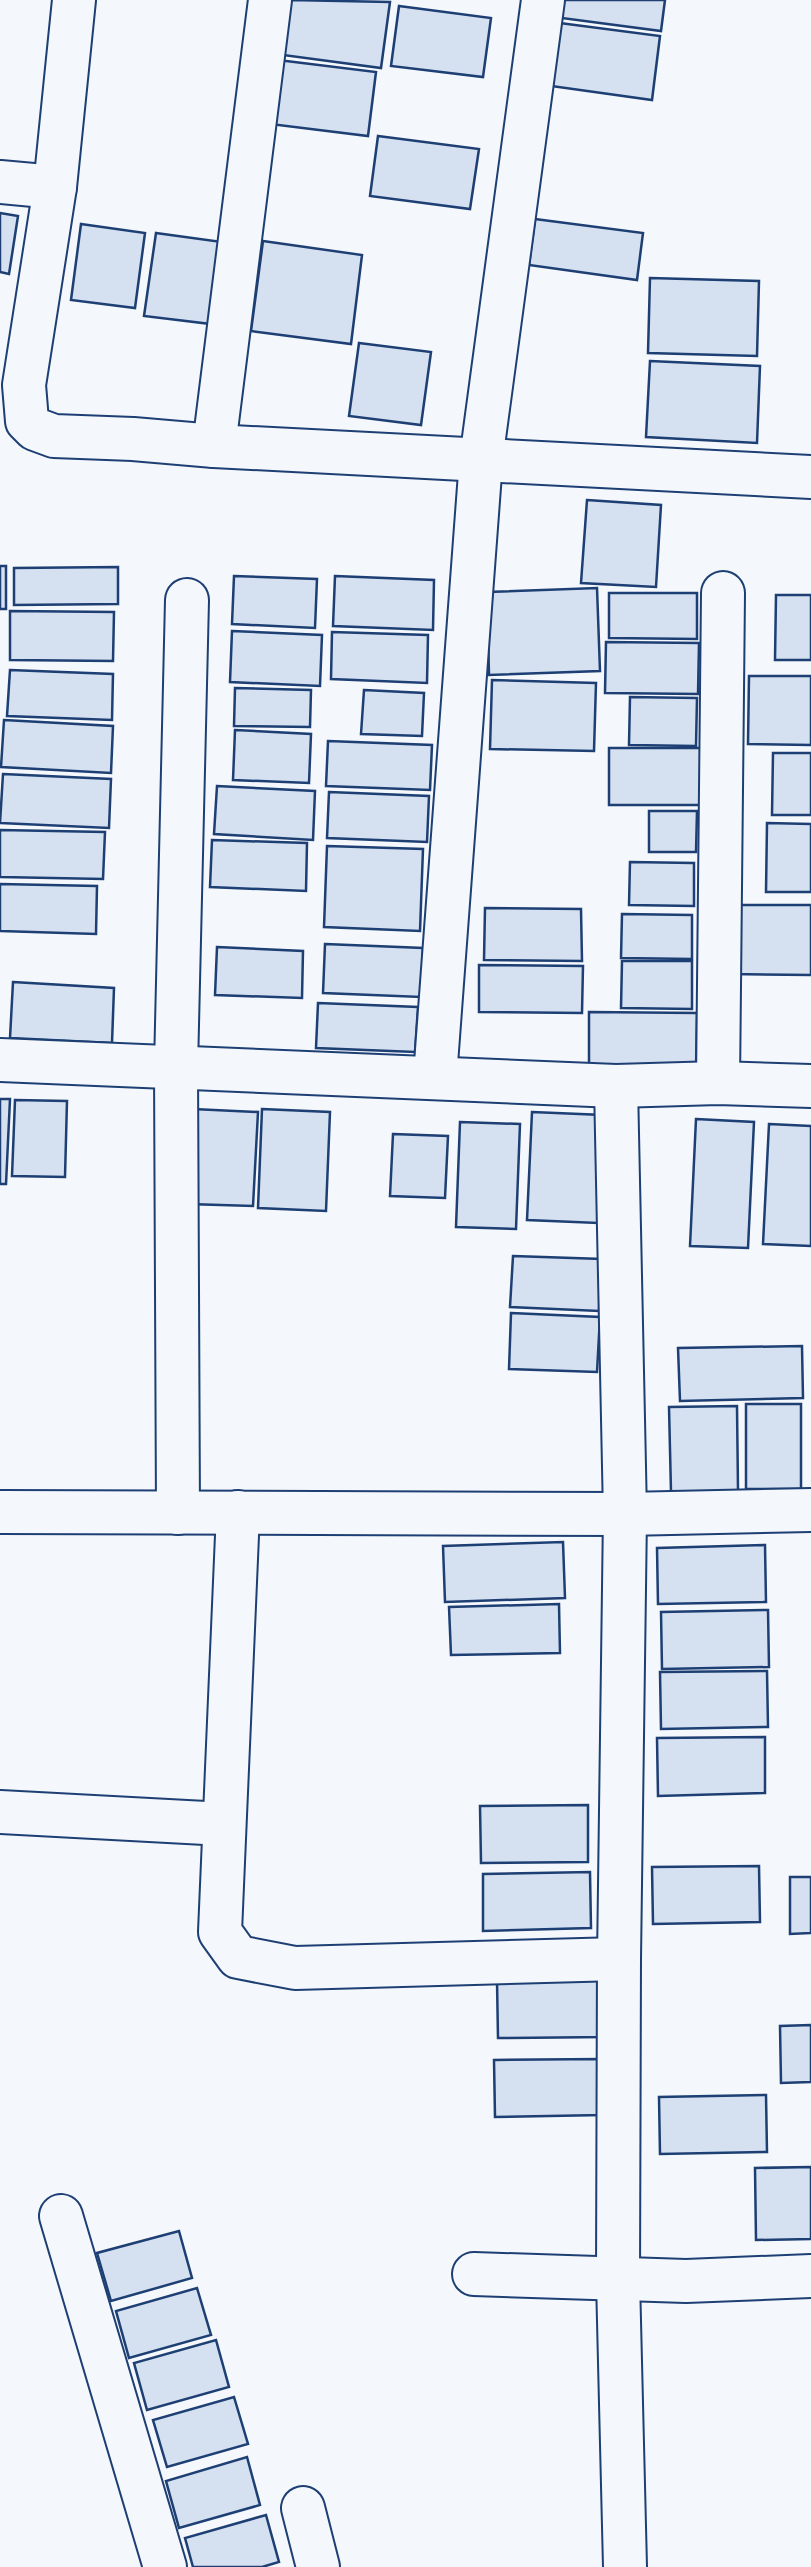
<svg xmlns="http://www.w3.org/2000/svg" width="811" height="2567" font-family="'Source Sans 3',sans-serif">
	<rect width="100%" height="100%" fill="#f4f7fb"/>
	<!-- building -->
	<g fill="#d5e0f0" stroke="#1d3f73" stroke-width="2.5">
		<polygon points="290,0 390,2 381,68 283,55"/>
		<polygon points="556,0 665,0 661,31 554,17"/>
		<polygon points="399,6 491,18 483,77 391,66"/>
		<polygon points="552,22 660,36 652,100 544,85"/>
		<polygon points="278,60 376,72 368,136 270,124"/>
		<polygon points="378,136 479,149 470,209 370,196"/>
		<polygon points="0,213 18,216 9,274 0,272"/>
		<polygon points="535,219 643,233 637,280 529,265"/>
		<polygon points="81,224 145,233 135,308 71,300"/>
		<polygon points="156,233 222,242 211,324 144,316"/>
		<polygon points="263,241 362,255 351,344 251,331"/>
		<polygon points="650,278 759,281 757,356 648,353"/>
		<polygon points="359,343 431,352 421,425 349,416"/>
		<polygon points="650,361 760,366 757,443 646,437"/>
		<polygon points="587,500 661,505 656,587 581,583"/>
		<rect x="0" y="566" width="6" height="43"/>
		<polygon points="118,567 118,604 14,605 14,568"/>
		<polygon points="234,576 317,579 315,628 232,624"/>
		<polygon points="335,576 434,580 433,630 333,626"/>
		<polygon points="597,588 600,671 489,675 487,592"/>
		<polygon points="609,593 697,593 697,639 609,638"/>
		<polygon points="776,595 811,595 811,660 775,660"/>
		<polygon points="10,611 114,612 113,661 10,660"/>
		<polygon points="232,631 322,635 320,686 230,682"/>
		<polygon points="332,632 428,635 427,683 331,679"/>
		<polygon points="606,642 699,643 698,694 605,693"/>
		<polygon points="10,670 113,674 112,720 7,716"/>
		<polygon points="749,676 811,676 811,745 748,744"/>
		<polygon points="492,680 596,683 594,751 490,749"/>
		<polygon points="235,688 311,690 310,727 234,726"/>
		<polygon points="364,690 424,693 422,736 361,734"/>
		<polygon points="630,697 697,698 696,746 629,745"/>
		<polygon points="4,720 113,726 111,773 1,767"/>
		<polygon points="235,730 311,734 309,783 233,780"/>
		<polygon points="328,741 432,745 430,790 326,786"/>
		<rect x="609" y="748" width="92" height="57"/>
		<polygon points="773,753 811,753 811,815 772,815"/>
		<polygon points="3,774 111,779 109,828 0,823"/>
		<polygon points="217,786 315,791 313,840 214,834"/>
		<polygon points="329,792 429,796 427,842 327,838"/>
		<polygon points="649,811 697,811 696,852 649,852"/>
		<polygon points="767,823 811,824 811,892 766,892"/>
		<polygon points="0,830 105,832 103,879 0,877"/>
		<polygon points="212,840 307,843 306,891 210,887"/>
		<polygon points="327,846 423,849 420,931 324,927"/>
		<polygon points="630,862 694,863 694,906 629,905"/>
		<polygon points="0,884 97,886 96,934 0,931"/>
		<polygon points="732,905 811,905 811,975 731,974"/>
		<polygon points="485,908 581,909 582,961 484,960"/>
		<polygon points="622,914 692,915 692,959 621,958"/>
		<polygon points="325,944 423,948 421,997 323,993"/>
		<polygon points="217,947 303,951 302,998 215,995"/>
		<polygon points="622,961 692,961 692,1009 621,1008"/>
		<polygon points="479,965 583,966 582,1013 479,1012"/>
		<polygon points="13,982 114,988 112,1043 10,1038"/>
		<polygon points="318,1003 418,1007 415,1052 316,1048"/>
		<polygon points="589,1012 697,1013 696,1071 589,1069"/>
		<polygon points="0,1099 10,1099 6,1184 0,1184"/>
		<polygon points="15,1100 67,1101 65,1177 12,1176"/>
		<polygon points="193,1109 258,1112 253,1206 188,1204"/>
		<polygon points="262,1109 330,1112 326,1211 258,1208"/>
		<polygon points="532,1112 603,1115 598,1223 527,1220"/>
		<polygon points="696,1119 754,1122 748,1248 690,1246"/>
		<polygon points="460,1122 520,1124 516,1229 456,1227"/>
		<polygon points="769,1124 811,1126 811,1246 763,1244"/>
		<polygon points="393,1134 448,1136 445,1198 390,1196"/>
		<polygon points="513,1256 602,1259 599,1311 510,1307"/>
		<polygon points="511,1313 600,1317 597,1372 509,1369"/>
		<polygon points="802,1346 803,1398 680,1401 678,1348"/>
		<rect x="746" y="1404" width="55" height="85"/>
		<polygon points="737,1406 738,1491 671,1492 669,1407"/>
		<polygon points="563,1542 565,1598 445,1602 443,1546"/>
		<polygon points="765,1545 766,1602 658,1604 657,1548"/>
		<polygon points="559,1604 560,1653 451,1655 449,1607"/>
		<polygon points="768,1610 769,1667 662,1669 661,1612"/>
		<polygon points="767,1671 768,1727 661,1729 660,1672"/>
		<polygon points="765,1737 765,1793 658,1796 657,1738"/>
		<polygon points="588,1805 588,1862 481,1863 480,1806"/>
		<polygon points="759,1866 760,1922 653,1924 652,1867"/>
		<polygon points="590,1872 591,1928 483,1931 483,1874"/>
		<polygon points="790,1877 811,1877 811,1933 790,1934"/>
		<polygon points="605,1980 606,2037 498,2038 497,1981"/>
		<polygon points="811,2025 811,2082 781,2083 780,2026"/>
		<polygon points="601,2059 602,2115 495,2117 494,2060"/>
		<polygon points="766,2095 767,2152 660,2154 659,2097"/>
		<polygon points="811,2167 811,2239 756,2240 755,2168"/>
		<polygon points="179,2231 192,2278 111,2301 97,2253"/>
		<polygon points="197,2288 211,2335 129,2358 116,2311"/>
		<polygon points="216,2340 229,2387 147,2410 134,2363"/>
		<polygon points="234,2397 248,2444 167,2467 153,2420"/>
		<polygon points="247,2457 260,2505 179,2528 166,2481"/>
		<polygon points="266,2515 279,2562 262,2567 193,2567 185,2538"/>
	</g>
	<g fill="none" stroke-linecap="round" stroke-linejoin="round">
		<defs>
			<g id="street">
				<polyline points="74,0 55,187 24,385 27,421 35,429 54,436 133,439 214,446 811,477"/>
				<polyline points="0,182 55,187"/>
				<polyline points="214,446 270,0"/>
				<polyline points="0,1060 616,1086 718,1083 811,1086"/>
				<polyline points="435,1077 481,460 543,0"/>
				<polyline points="718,1083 723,593"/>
				<polyline points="616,1086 625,1514 619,1959 618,2280 625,2567"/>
				<polyline points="0,1512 625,1514 811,1510"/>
				<polyline points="238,1512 220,1932 238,1957 295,1968 619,1959"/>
				<polyline points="178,1513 176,1067 187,600"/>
				<polyline points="0,1812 224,1824"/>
				<polyline points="61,2216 165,2567"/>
				<polyline points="474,2274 686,2281 811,2276"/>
				<polyline points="303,2508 318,2567"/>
			</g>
		</defs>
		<!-- street casing -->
		<use href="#street" stroke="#1d3f73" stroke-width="46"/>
		<!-- street -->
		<use href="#street" stroke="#f4f7fb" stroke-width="42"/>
	</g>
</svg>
